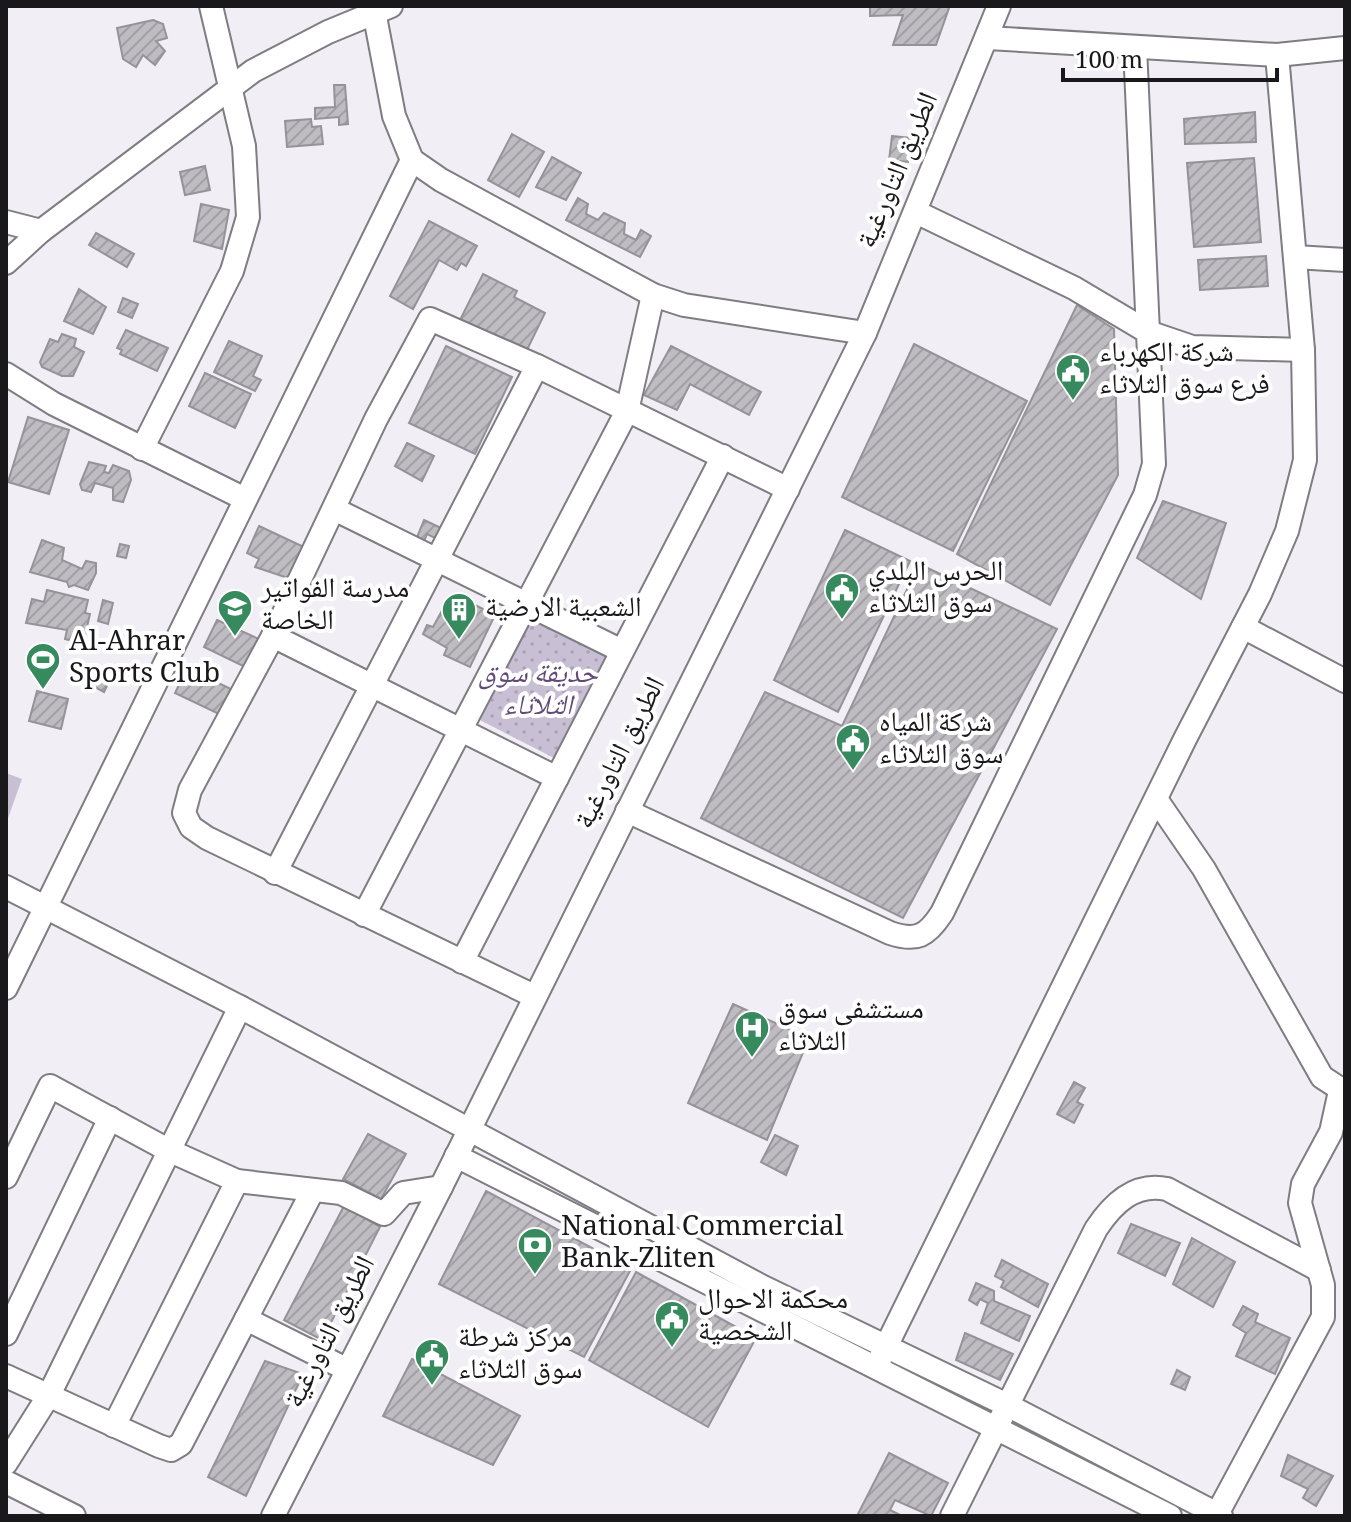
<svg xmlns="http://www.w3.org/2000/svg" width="1351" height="1522" font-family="Georgia,'Noto Naskh Arabic',serif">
	<defs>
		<pattern id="grass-dots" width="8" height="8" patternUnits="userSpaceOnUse" patternTransform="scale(2)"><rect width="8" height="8" fill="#c9bfd5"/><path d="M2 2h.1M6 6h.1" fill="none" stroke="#aca3b6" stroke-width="1.8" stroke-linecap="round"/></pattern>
		<pattern id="building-hatch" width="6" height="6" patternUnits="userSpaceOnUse" patternTransform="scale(2)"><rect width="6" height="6" fill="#bebbc1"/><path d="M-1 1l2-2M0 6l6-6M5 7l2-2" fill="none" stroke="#a3a0a5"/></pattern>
	</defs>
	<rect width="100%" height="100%" fill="#f1eff5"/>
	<!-- grass -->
	<polygon fill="url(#grass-dots)" points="529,609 608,651 558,760 474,717"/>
	<!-- pitch -->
	<polygon fill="#c9bfd5" points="6,773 22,779 7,821 6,821"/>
	<!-- building -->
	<g fill="url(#building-hatch)" stroke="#959398" stroke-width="2">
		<polygon points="870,6 948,6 949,8 936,45 893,45 903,15 870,16"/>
		<polygon points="153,20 163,24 167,38 156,41 165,51 155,65 143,55 136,67 123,59 117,28"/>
		<polygon points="334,85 345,85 348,124 339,125 339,117 315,119 315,108 335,107"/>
		<polygon points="1255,112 1256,142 1185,144 1184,119"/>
		<polygon points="311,119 312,127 321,126 323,144 287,147 285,121"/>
		<polygon points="512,134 544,152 519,197 488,180"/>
		<polygon points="892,136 911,138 908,162 889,160"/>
		<polygon points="552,157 581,173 566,200 536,187"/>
		<polygon points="1254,158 1261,242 1194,247 1187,163"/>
		<polygon points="205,166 210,190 185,195 180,172"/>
		<polygon points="578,198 588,204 586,214 598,220 604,213 625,223 624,234 636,240 641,230 651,236 640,257 566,220"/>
		<polygon points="201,204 229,210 222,249 194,241"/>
		<polygon points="429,221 477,246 466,266 461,263 457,270 439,260 413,309 390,296"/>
		<polygon points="96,233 134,254 127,267 89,245"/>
		<polygon points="1266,256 1268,286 1200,290 1198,260"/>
		<polygon points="483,274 517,291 514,297 545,313 524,356 458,324"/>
		<polygon points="79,289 106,307 93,334 64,321"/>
		<polygon points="123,298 138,304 132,318 118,312"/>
		<polygon points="1077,305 1114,329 1118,475 1050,605 957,554"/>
		<polygon points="126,330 168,348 157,371 120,354 122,350 117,348"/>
		<polygon points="62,334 76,339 74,347 84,352 73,376 62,376 42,367 40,362 50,339 58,342"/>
		<polygon points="229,341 262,356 253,376 261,380 255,391 214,372"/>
		<polygon points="914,344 1027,401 953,551 842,497"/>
		<polygon points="446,346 512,377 475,454 409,423"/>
		<polygon points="671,346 761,392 749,415 690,384 677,410 644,395"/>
		<polygon points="205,373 251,394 235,428 189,406"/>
		<polygon points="28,417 69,430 49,494 8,482"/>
		<polygon points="407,443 434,456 422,481 395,466"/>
		<polygon points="89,462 106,466 104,472 109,473 113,465 129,471 131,480 123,502 113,500 113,488 95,483 91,492 82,490 80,484"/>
		<polygon points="1163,501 1226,523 1201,599 1137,558"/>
		<polygon points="424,520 441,528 435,538 427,534 422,546 415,542"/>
		<polygon points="259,526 306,548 291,579 255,567 259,559 247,553"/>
		<polygon points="845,530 910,561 838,712 774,680"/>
		<polygon points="42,540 64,548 62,560 82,569 86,561 96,563 96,573 88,590 74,585 69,587 67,582 30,572"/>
		<polygon points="120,544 129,546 126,558 117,556"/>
		<polygon points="919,564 1057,629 903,918 701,818 765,692 842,726"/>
		<polygon points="47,590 88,600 85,613 90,614 83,644 65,639 67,630 26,623 32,599 44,602"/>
		<polygon points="103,600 113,603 108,624 98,621"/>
		<polygon points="469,602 495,615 470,667 444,655 447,648 423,634 427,625 433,627 444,607"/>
		<polygon points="217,620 259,639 245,667 204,647"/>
		<polygon points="187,668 233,690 221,715 175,693"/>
		<polygon points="102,671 112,675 104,692 95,687"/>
		<polygon points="37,691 68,699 61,729 29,721"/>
		<polygon points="733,1004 809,1038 767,1140 688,1103"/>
		<polygon points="1074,1082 1085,1088 1077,1102 1083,1105 1074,1123 1057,1114"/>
		<polygon points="368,1134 406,1154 381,1199 343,1179"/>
		<polygon points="775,1135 798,1146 786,1175 761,1162"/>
		<polygon points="486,1191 631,1269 584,1357 439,1284"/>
		<polygon points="344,1206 380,1227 322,1340 284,1320"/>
		<polygon points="1131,1224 1180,1243 1165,1276 1118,1253"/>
		<polygon points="1192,1238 1235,1262 1213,1307 1173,1284"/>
		<polygon points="1002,1260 1048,1284 1038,1307 1001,1287 1004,1281 995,1276"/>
		<polygon points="636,1272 756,1338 708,1427 589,1360"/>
		<polygon points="976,1283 994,1291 994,1301 1030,1316 1019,1341 981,1323 988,1303 980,1299 977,1305 969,1300"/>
		<polygon points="1243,1306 1258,1314 1255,1322 1290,1338 1275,1374 1236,1356 1246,1333 1233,1325"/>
		<polygon points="965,1333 1013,1354 1000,1380 956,1360"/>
		<polygon points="412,1359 520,1416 493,1465 383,1416"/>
		<polygon points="265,1361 303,1374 246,1496 208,1477"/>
		<polygon points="1177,1370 1190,1377 1185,1390 1171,1384"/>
		<polygon points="889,1453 948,1483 931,1516 895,1500 890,1510 902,1516 857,1516"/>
		<polygon points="1288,1455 1333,1476 1316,1506 1303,1498 1308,1489 1281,1476"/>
	</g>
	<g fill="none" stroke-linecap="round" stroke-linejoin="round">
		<defs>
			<g id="minor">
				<polyline points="373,6 394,116 412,160 441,180 653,295 684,305 865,333"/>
				<polyline points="988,38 1277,55 1345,48"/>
				<polyline points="916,212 1074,288 1148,332 1192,347 1303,350"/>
				<polyline points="6,222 41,231"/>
				<polyline points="1295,257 1345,260"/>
				<polyline points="6,263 41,231 253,71 328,32 391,6"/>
				<polyline points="6,374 54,404 245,499"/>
				<polyline points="142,449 232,271 248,217 244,146 211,6"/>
				<polyline points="334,509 622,651"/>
				<polyline points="1243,627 1345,681"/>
				<polyline points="273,636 557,778"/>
				<polyline points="1156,799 1204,869 1322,1077 1345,1092"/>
				<path d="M 627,811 L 890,933 C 917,942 927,936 942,913 L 1145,495 L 1154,464 L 1135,47"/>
				<polyline points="275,873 537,366"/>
				<polyline points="6,887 240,1007 763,1287 1009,1406 1221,1516"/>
				<polyline points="364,915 627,411 653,295"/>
				<polyline points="462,962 723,456"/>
				<polyline points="6,988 412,160"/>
				<polyline points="534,996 207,838 191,827 184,813 190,790 273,636 376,419 430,319 537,366 788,489"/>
				<polyline points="456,1156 1170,1516"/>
				<polyline points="6,1177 50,1086 168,1150 237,1181 341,1193 384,1214 403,1193 441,1187"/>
				<polyline points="246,1319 346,1369"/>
				<polyline points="6,1334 110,1118"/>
				<polyline points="876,1367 1185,739 1260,594 1287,531 1305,460 1303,350 1277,55"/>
				<polyline points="6,1376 159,1446 171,1450 181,1444 312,1192"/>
				<polyline points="114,1426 237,1181"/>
				<polyline points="6,1463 49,1395 240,1007"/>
				<polyline points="6,1482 74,1516"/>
				<polyline points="273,1516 441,1187 865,333 999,6"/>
				<path d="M 952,1516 L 1096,1229 C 1113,1203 1135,1182 1167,1189 L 1319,1270"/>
				<polyline points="1216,1516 1323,1317 1323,1285 1300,1203 1303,1184 1331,1132 1340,1091"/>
			</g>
		</defs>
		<!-- minor casing -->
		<use href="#minor" stroke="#7f7c82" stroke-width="26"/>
		<!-- minor -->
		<use href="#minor" stroke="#fff" stroke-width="22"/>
	</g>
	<!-- icons -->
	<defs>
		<symbol id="civic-pin" viewBox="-11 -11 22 30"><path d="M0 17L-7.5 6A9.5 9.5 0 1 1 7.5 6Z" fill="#368a5d" stroke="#fff"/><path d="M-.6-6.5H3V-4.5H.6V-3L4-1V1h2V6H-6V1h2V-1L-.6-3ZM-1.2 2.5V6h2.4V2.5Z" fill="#fff"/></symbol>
		<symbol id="school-pin" viewBox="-11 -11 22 30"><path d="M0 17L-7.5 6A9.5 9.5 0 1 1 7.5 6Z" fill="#368a5d" stroke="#fff"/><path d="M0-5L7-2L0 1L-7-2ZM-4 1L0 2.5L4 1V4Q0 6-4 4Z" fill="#fff"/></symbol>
		<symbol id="building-pin" viewBox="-11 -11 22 30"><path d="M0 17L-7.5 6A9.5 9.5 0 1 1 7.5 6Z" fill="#368a5d" stroke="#fff"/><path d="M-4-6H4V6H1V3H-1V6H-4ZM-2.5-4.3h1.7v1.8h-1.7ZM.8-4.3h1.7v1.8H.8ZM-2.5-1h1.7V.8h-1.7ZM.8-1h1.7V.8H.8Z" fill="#fff"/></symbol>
		<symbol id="stadium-pin" viewBox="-11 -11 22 30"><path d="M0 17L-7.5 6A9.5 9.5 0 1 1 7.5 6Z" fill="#368a5d" stroke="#fff"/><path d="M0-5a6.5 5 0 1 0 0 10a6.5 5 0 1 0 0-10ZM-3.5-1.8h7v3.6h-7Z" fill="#fff"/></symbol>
		<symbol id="hospital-pin" viewBox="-11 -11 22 30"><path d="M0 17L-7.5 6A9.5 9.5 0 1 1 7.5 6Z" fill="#368a5d" stroke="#fff"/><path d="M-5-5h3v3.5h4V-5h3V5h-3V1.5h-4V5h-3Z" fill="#fff"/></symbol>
		<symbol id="bank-pin" viewBox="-11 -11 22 30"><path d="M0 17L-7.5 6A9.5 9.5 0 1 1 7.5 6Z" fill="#368a5d" stroke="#fff"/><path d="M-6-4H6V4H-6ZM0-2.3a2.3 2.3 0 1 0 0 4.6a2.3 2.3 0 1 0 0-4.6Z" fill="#fff"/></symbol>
	</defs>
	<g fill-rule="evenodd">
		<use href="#civic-pin" x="1053" y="351" width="40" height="54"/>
		<use href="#civic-pin" x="822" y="570" width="40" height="54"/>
		<use href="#school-pin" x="215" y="587" width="40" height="54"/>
		<use href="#building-pin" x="439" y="590" width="40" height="54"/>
		<use href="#stadium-pin" x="23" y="640" width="40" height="54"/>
		<use href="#civic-pin" x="833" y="721" width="40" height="54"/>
		<use href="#hospital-pin" x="732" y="1008" width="40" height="54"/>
		<use href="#bank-pin" x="515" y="1225" width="40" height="54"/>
		<use href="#civic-pin" x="652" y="1298" width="40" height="54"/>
		<use href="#civic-pin" x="412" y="1336" width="40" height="54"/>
	</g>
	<g text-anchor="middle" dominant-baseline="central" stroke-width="8" stroke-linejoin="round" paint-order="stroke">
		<!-- street labels -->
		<g font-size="28" fill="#19181a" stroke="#fff">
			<text transform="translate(900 171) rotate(-67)">الطريق التاورغية</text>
			<text transform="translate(622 754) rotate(-63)">الطريق التاورغية</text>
			<text transform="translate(332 1333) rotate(-63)">الطريق التاورغية</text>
		</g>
		<!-- poi labels -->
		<g font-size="28" fill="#19181a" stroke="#fff" text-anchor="start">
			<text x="1099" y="355">شركة الكهرباء<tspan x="1099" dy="32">فرع سوق الثلاثاء</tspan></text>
			<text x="868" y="574">الحرس البلدي<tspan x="868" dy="32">سوق الثلاثاء</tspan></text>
			<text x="261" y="591">مدرسة الفواتير<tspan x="261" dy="32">الخاصة</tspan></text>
			<text x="485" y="610">الشعبية الارضية</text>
			<text x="69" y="644">Al-Ahrar<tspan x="69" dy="32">Sports Club</tspan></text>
			<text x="879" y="725">شركة المياه<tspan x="879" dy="32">سوق الثلاثاء</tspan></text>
			<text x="778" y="1012">مستشفى سوق<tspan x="778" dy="32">الثلاثاء</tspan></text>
			<text x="561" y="1229">National Commercial<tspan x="561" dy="32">Bank-Zliten</tspan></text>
			<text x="698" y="1302">محكمة الاحوال<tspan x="698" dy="32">الشخصية</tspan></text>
			<text x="458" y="1340">مركز شرطة<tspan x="458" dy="32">سوق الثلاثاء</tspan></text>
		</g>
		<!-- park labels -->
		<g font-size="28" font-style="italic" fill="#614a77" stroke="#fff">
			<text x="538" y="676">حديقة سوق<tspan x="538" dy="32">الثلاثاء</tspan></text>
		</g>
	</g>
	<!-- border -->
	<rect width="1351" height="1522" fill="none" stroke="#19181a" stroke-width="16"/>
	<!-- scale -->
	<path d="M1063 68v12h214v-12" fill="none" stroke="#19181a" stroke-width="4"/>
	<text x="1075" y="68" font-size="24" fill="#19181a" stroke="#ffffff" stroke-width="6" paint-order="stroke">100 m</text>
</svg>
